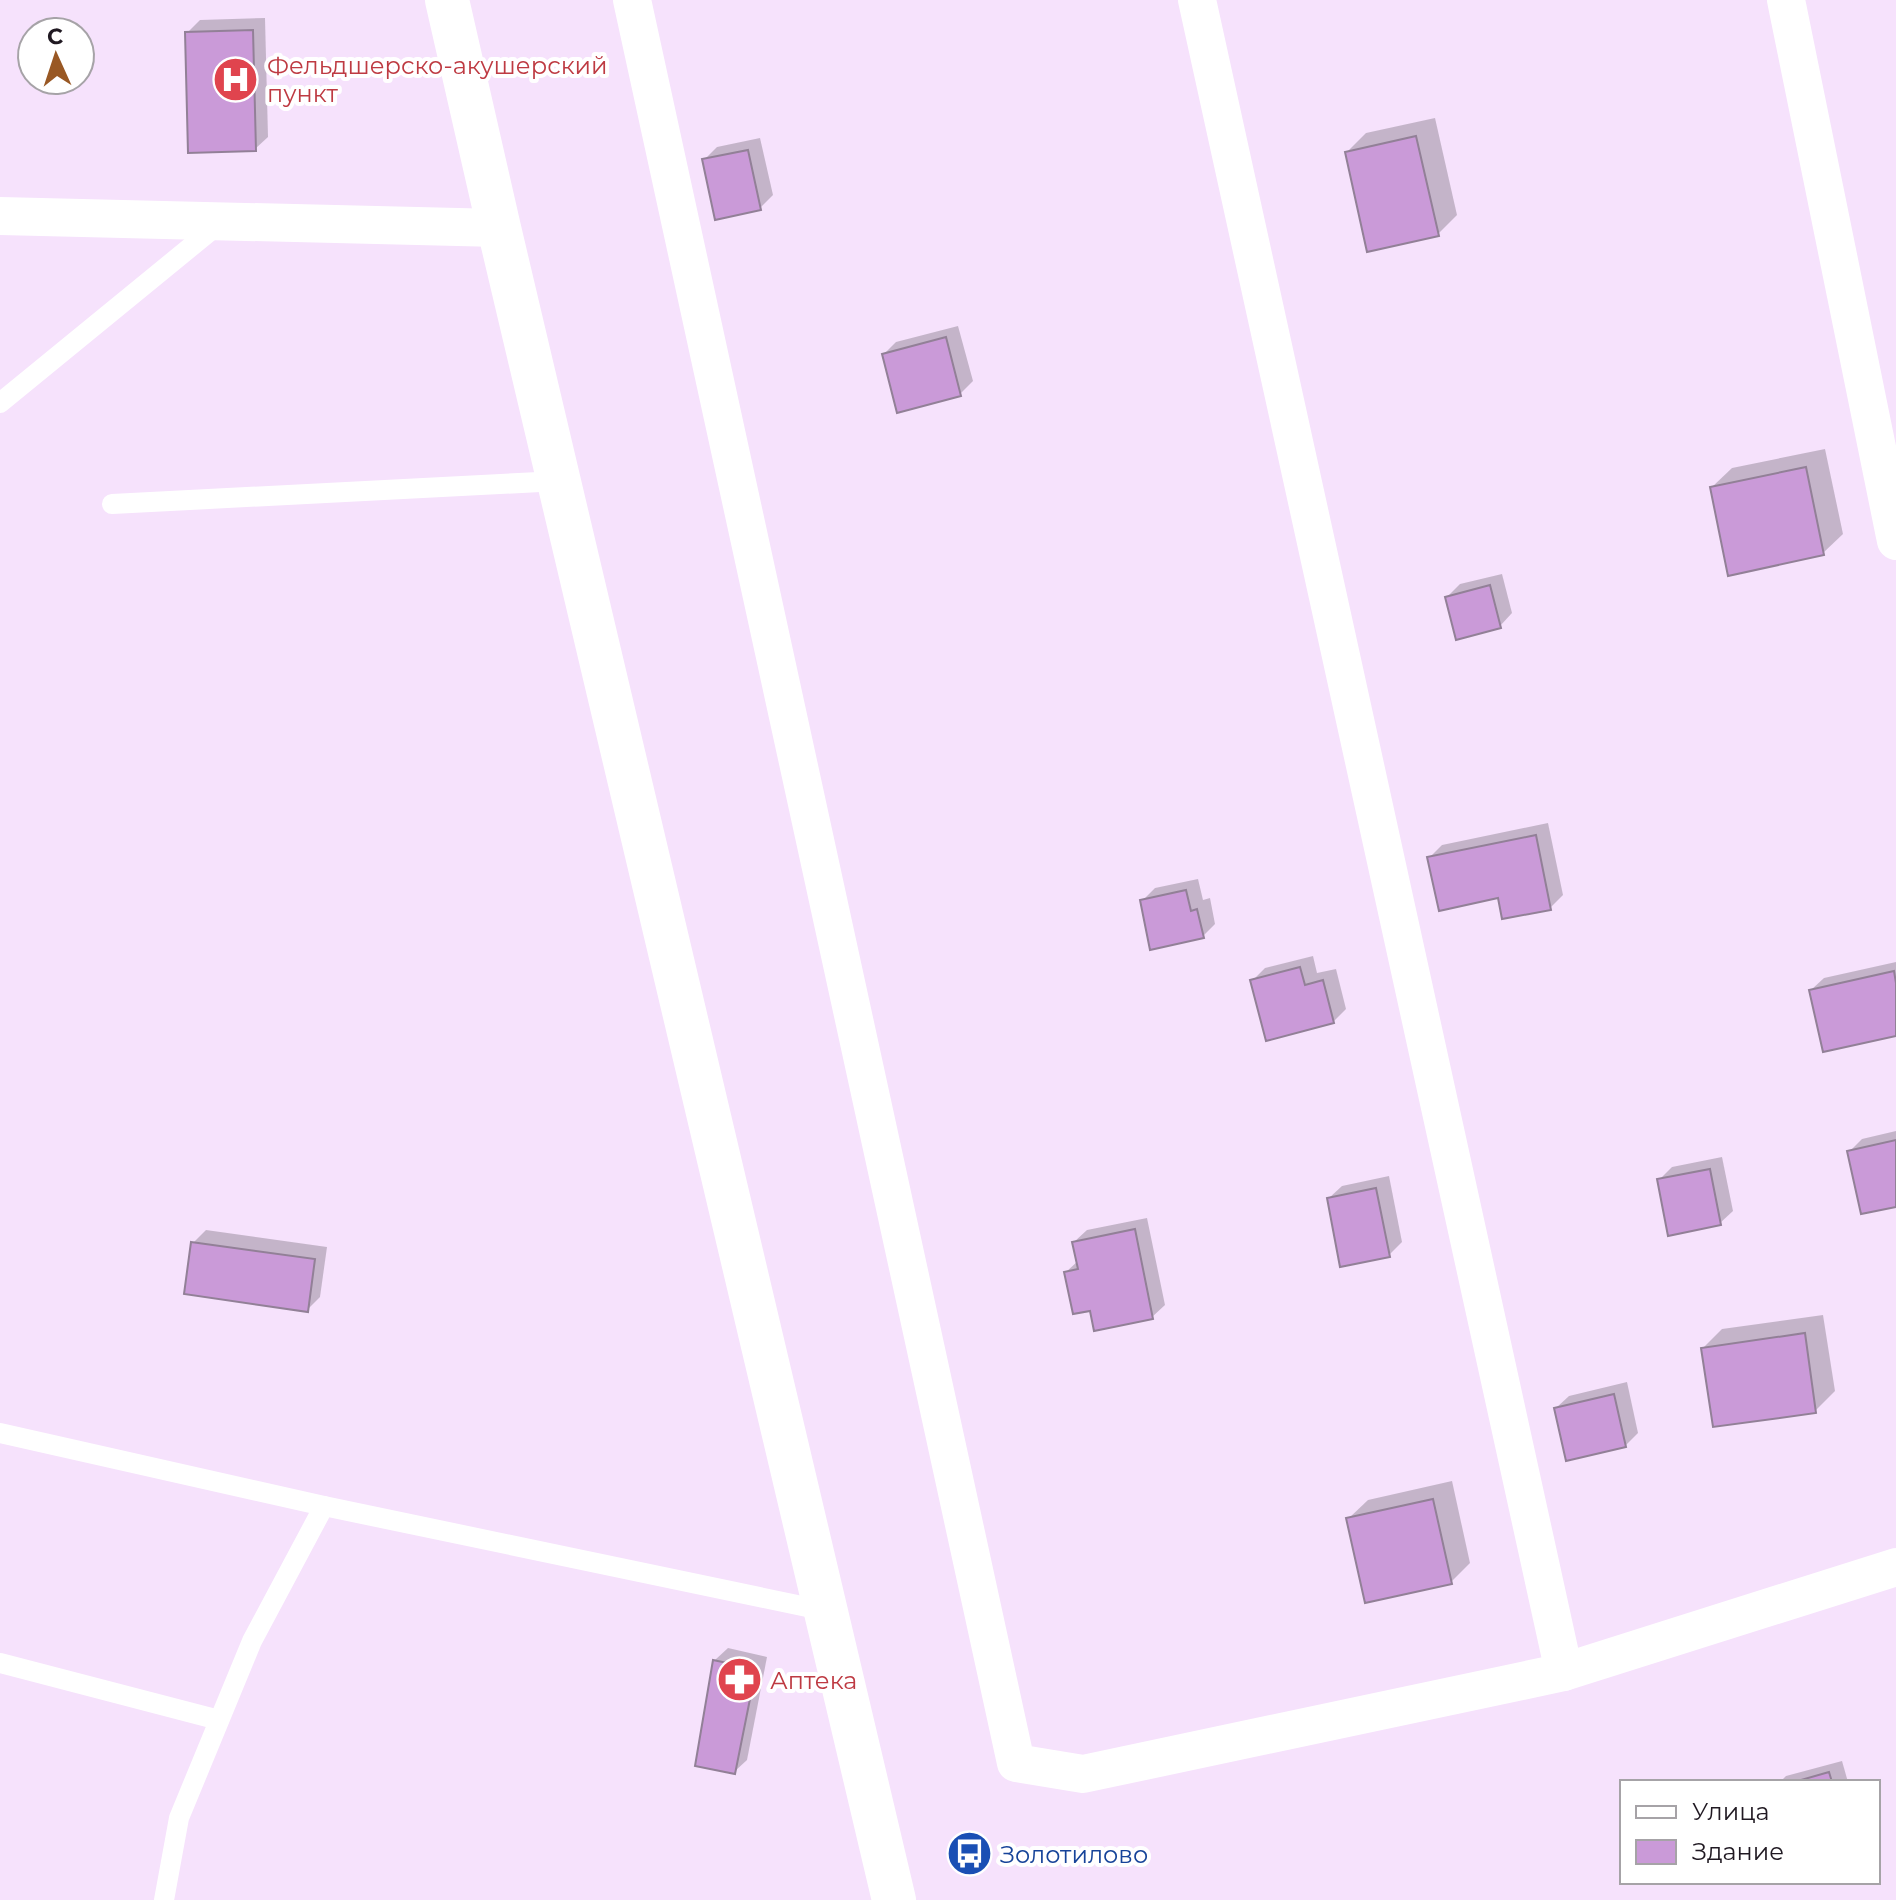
<svg xmlns="http://www.w3.org/2000/svg" width="1896" height="1900" font-family="Montserrat,sans-serif">
	<rect width="100%" height="100%" fill="#f6e2fc"/>
	<!-- shadow -->
	<g fill="#0003">
		<polygon points="265,18 268,137 255,149 187,33 200,20"/>
		<polygon points="1435,118 1457,215 1438,234 1347,152 1366,133"/>
		<polygon points="760,138 773,195 760,208 704,160 717,147"/>
		<polygon points="958,326 973,381 960,394 884,354 896,342"/>
		<polygon points="1825,449 1843,534 1823,553 1712,487 1732,468"/>
		<polygon points="1502,574 1512,613 1500,626 1447,597 1460,584"/>
		<polygon points="1548,823 1563,895 1550,908 1500,896 1429,858 1442,845"/>
		<polygon points="1198,879 1203,900 1210,898 1215,924 1202,937 1142,901 1155,888"/>
		<polygon points="1313,956 1317,973 1336,969 1346,1009 1333,1022 1252,981 1265,968"/>
		<polygon points="1896,962 1896,1034 1811,990 1824,978"/>
		<polygon points="1896,1131 1896,1205 1850,1151 1862,1139"/>
		<polygon points="1722,1157 1733,1211 1720,1223 1659,1180 1672,1167"/>
		<polygon points="1389,1176 1402,1242 1389,1255 1329,1198 1342,1186"/>
		<polygon points="1147,1218 1165,1305 1152,1317 1066,1272 1078,1261 1074,1242 1087,1230"/>
		<polygon points="206,1230 327,1247 320,1297 307,1310 193,1243"/>
		<polygon points="1823,1315 1835,1391 1815,1411 1703,1348 1722,1329"/>
		<polygon points="1627,1382 1638,1433 1625,1446 1556,1408 1569,1396"/>
		<polygon points="1452,1481 1470,1563 1451,1582 1348,1519 1368,1500"/>
		<polygon points="728,1648 767,1657 747,1760 734,1772 715,1660"/>
		<polygon points="1842,1761 1848,1782 1780,1782 1786,1776"/>
	</g>
	<!-- building -->
	<g fill="#ca9ad8" stroke="#928097" stroke-width="2">
		<polygon points="253,30 256,151 188,153 185,32"/>
		<polygon points="1416,136 1439,236 1367,252 1345,152"/>
		<polygon points="748,150 761,210 715,220 702,159"/>
		<polygon points="946,337 961,396 897,413 882,354"/>
		<polygon points="1806,467 1824,555 1728,576 1710,487"/>
		<polygon points="1490,585 1501,628 1456,640 1445,597"/>
		<polygon points="1536,835 1551,910 1502,919 1498,898 1439,911 1427,857"/>
		<polygon points="1186,890 1191,911 1197,909 1204,938 1150,950 1140,900"/>
		<polygon points="1300,967 1305,985 1323,980 1334,1023 1266,1041 1250,980"/>
		<polygon points="1894,971 1896,983 1896,1036 1823,1052 1809,990"/>
		<polygon points="1896,1140 1896,1207 1861,1214 1847,1151"/>
		<polygon points="1710,1169 1721,1225 1668,1236 1657,1179"/>
		<polygon points="1376,1188 1390,1257 1340,1267 1327,1198"/>
		<polygon points="1135,1229 1153,1319 1094,1331 1090,1311 1073,1314 1064,1272 1078,1269 1072,1242"/>
		<polygon points="191,1242 315,1259 308,1312 184,1294"/>
		<polygon points="1805,1333 1816,1413 1713,1427 1701,1348"/>
		<polygon points="1614,1394 1626,1447 1566,1461 1554,1408"/>
		<polygon points="1433,1499 1452,1584 1365,1603 1346,1518"/>
		<polygon points="713,1660 756,1669 735,1774 695,1766"/>
		<polygon points="1829,1772 1832,1782 1794,1782"/>
	</g>
	<g fill="none" stroke-linecap="round" stroke-linejoin="round">
		<!-- lane -->
		<g stroke="#fff" stroke-width="20">
			<polyline points="0,403 220,223"/>
			<polyline points="112,504 559,481"/>
			<polyline points="0,1433 324,1506 826,1611"/>
			<polyline points="0,1663 219,1720"/>
			<polyline points="164,1900 179,1818 252,1641 324,1506"/>
		</g>
		<!-- street -->
		<g stroke="#fff" stroke-width="38">
			<polyline points="632,0 1016,1763 1083,1774 1564,1672 1896,1567"/>
			<polyline points="1197,0 1564,1672"/>
			<polyline points="1786,0 1896,541"/>
			<polyline points="0,216 499,228"/>
		</g>
		<!-- secondary -->
		<polyline stroke="#fff" stroke-width="44" points="447,0 499,228 894,1900"/>
	</g>
	<!-- icons -->
	<defs>
		<symbol id="hospital-disc" viewBox="-11 -11 22 22"><circle r="9.5" fill="#e0444e" stroke="#fff"/><path d="M-5-5h3v3.5h4V-5h3V5h-3V1.5h-4V5h-3Z" fill="#fff"/></symbol>
		<symbol id="pharmacy-disc" viewBox="-11 -11 22 22"><circle r="9.5" fill="#e0444e" stroke="#fff"/><path d="M-2-6h4v4h4v4h-4v4h-4v-4h-4v-4h4Z" fill="#fff"/></symbol>
		<symbol id="bus-disc" viewBox="-11 -11 22 22"><circle r="9.5" fill="#1a4fb4" stroke="#fff"/><path d="M-5-6H5V4H4V6H2V4H-2V6H-4V4H-5ZM-3.5-4V0h7V-4ZM-3.5 1.2v1.5H-2V1.2ZM2 1.2v1.5H3.5V1.2Z" fill="#fff"/></symbol>
	</defs>
	<g fill-rule="evenodd">
		<use href="#hospital-disc" x="210" y="54" width="51" height="51"/>
		<use href="#pharmacy-disc" x="714" y="1654" width="51" height="51"/>
		<use href="#bus-disc" x="944" y="1828" width="51" height="51"/>
	</g>
	<g text-anchor="middle" dominant-baseline="central" stroke-width="8" stroke-linejoin="round" paint-order="stroke">
		<!-- health labels -->
		<g font-size="24" fill="#be3a42" stroke="#fff" text-anchor="start">
			<text x="267" y="65">Фельдшерско-акушерский<tspan x="267" dy="28">пункт</tspan></text>
			<text x="770" y="1680">Аптека</text>
		</g>
		<!-- transit labels -->
		<g font-size="24" fill="#164399" stroke="#fff" text-anchor="start">
			<text x="1000" y="1854">Золотилово</text>
		</g>
	</g>
	<!-- legend -->
	<rect x="1620" y="1780" width="260" height="104" fill="#ffffff" stroke="#a6a3a7" stroke-width="2"/>
	<rect x="1636" y="1806" width="40" height="12" fill="#ffffff" stroke="#a6a3a7" stroke-width="2"/>
	<text x="1692" y="1820" font-size="24" fill="#201922">Улица</text>
	<rect x="1636" y="1840" width="40" height="24" fill="#ca9ad8" stroke="#a6a3a7" stroke-width="2"/>
	<text x="1692" y="1860" font-size="24" fill="#201922">Здание</text>
	<!-- north arrow -->
	<g transform="translate(56 56) rotate(357)"><circle r="38" fill="#ffffff" stroke="#a6a3a7" stroke-width="2"/>
	<path d="M0-6L14 30L0 20L-14 30Z" fill="#995824"/>
	<text y="-12" font-size="22" font-weight="bold" text-anchor="middle" fill="#201922">С</text>
	</g>
</svg>
